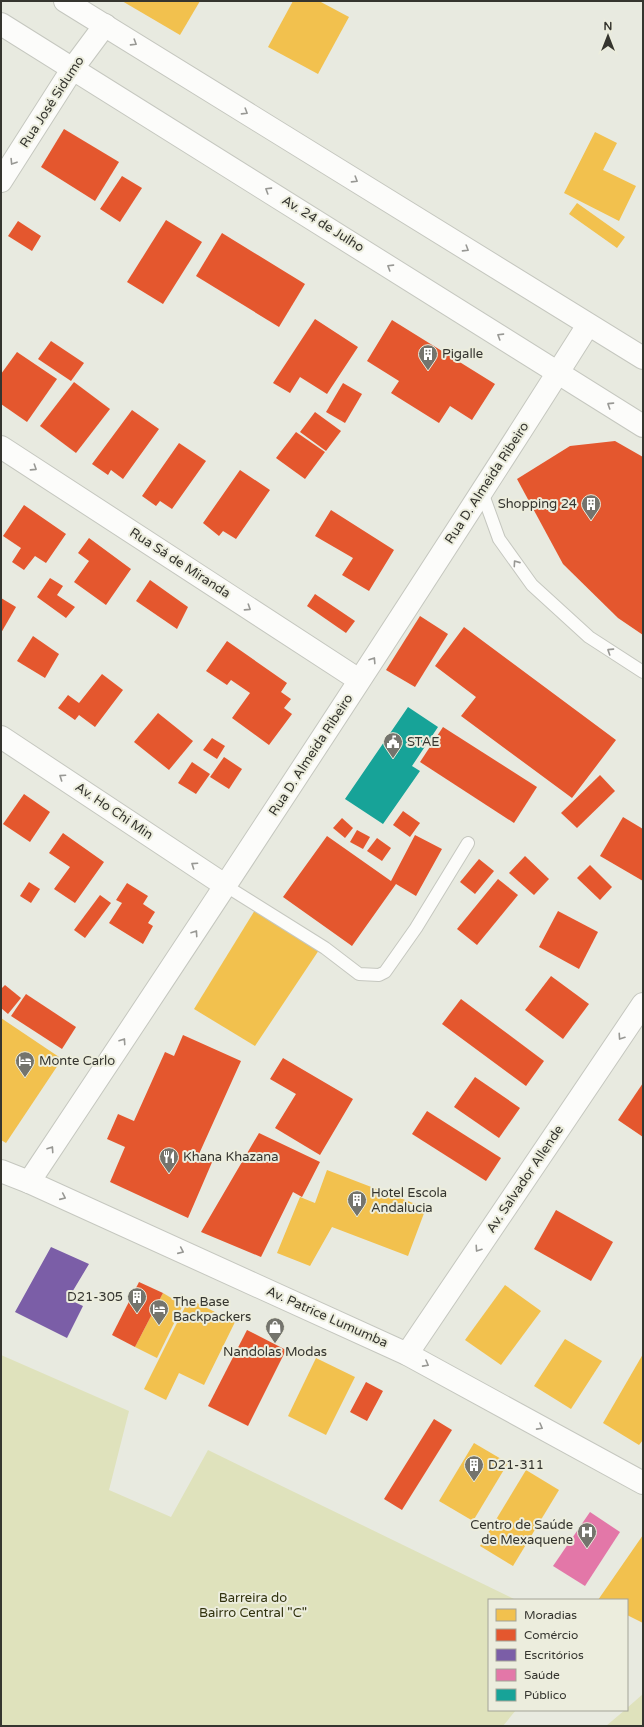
<svg xmlns="http://www.w3.org/2000/svg" width="644" height="1727" font-family="'Varela Round',sans-serif">
	<rect width="100%" height="100%" fill="#e8eae0"/>
	<!-- green -->
	<g fill="#dfe2bc">
		<polygon points="1,1355 129,1411 109,1490 171,1517 208,1450 516,1600 489,1600 489,1710 516,1710 503,1726 1,1726"/>
		<polygon points="643,1694 643,1726 606,1726 625,1710 627,1710 627,1708"/>
	</g>
	<!-- homes -->
	<g fill="#f2c14e">
		<polygon points="122,1 200,1 180,35"/>
		<polygon points="293,1 319,1 349,17 318,74 268,47"/>
		<polygon points="595,132 617,143 603,170 636,186 619,221 564,193"/>
		<polygon points="577,203 625,237 617,248 569,214"/>
		<polygon points="255,910 319,950 255,1046 194,1009"/>
		<polygon points="1,1018 62,1059 6,1143 1,1140"/>
		<polygon points="327,1170 426,1208 408,1256 332,1227 310,1266 277,1253 300,1197 315,1203"/>
		<polygon points="505,1285 541,1311 501,1365 465,1340"/>
		<polygon points="163,1293 183,1305 157,1358 135,1347"/>
		<polygon points="189,1299 235,1322 204,1385 179,1373 166,1400 144,1389"/>
		<polygon points="565,1339 602,1361 571,1409 534,1386"/>
		<polygon points="643,1354 643,1440 639,1445 603,1423"/>
		<polygon points="316,1358 355,1377 326,1435 288,1416"/>
		<polygon points="474,1443 508,1463 473,1521 439,1501"/>
		<polygon points="526,1470 559,1490 513,1566 480,1546"/>
		<polygon points="643,1535 643,1623 627,1615 627,1600 598,1600"/>
	</g>
	<!-- shops -->
	<g fill="#e4572e">
		<polygon points="64,129 119,162 95,201 41,167"/>
		<polygon points="122,176 142,188 120,222 100,209"/>
		<polygon points="166,220 202,242 163,304 127,282"/>
		<polygon points="18,221 41,236 32,251 8,236"/>
		<polygon points="222,233 305,284 279,327 196,276"/>
		<polygon points="315,319 358,347 327,394 300,377 290,393 273,383"/>
		<polygon points="392,320 495,384 472,420 450,406 439,423 391,393 399,381 367,361"/>
		<polygon points="51,341 84,363 71,381 38,359"/>
		<polygon points="17,352 57,379 27,422 1,404 1,374"/>
		<polygon points="74,382 110,409 76,453 40,426"/>
		<polygon points="343,383 362,394 345,423 326,412"/>
		<polygon points="132,410 159,429 123,479 111,470 108,475 92,464"/>
		<polygon points="315,412 341,431 326,451 300,432"/>
		<polygon points="296,432 325,452 305,479 276,458"/>
		<polygon points="615,441 643,457 643,635 618,618 563,564 517,479 570,446"/>
		<polygon points="179,443 206,461 172,509 160,501 156,506 142,496"/>
		<polygon points="240,470 270,490 236,539 223,531 219,536 203,523"/>
		<polygon points="24,505 66,534 46,563 35,556 24,570 12,562 21,548 3,536"/>
		<polygon points="331,510 394,550 369,591 342,575 353,558 315,536"/>
		<polygon points="89,538 131,569 106,605 74,582 89,561 78,553"/>
		<polygon points="50,578 63,586 57,595 75,607 66,618 37,597"/>
		<polygon points="150,580 188,607 177,629 136,601"/>
		<polygon points="315,594 355,621 346,633 307,606"/>
		<polygon points="1,598 16,607 1,633"/>
		<polygon points="420,616 448,634 415,687 386,670"/>
		<polygon points="464,627 616,740 572,798 461,716 476,697 435,666"/>
		<polygon points="33,636 59,654 45,678 17,661"/>
		<polygon points="227,641 287,683 281,692 291,699 284,708 292,714 269,745 232,718 250,693 231,680 227,685 206,671"/>
		<polygon points="102,674 123,690 95,727 79,715 75,720 58,708 68,695 79,703"/>
		<polygon points="158,713 193,741 169,770 134,742"/>
		<polygon points="443,727 537,787 514,823 420,762"/>
		<polygon points="212,738 225,746 217,759 203,750"/>
		<polygon points="224,757 242,769 229,789 210,777"/>
		<polygon points="192,762 210,774 196,794 178,783"/>
		<polygon points="600,775 615,791 577,828 561,813"/>
		<polygon points="24,794 50,812 30,842 3,824"/>
		<polygon points="403,811 420,823 410,837 393,825"/>
		<polygon points="623,817 643,829 643,881 600,856"/>
		<polygon points="342,818 353,828 345,838 333,828"/>
		<polygon points="357,830 370,837 363,849 350,842"/>
		<polygon points="63,833 104,862 75,903 54,889 70,867 49,853"/>
		<polygon points="415,835 442,849 416,896 396,884 352,946 283,897 327,836 391,881"/>
		<polygon points="377,838 391,848 382,861 367,851"/>
		<polygon points="525,856 549,879 534,895 509,873"/>
		<polygon points="479,859 494,871 475,894 460,882"/>
		<polygon points="590,865 612,887 600,900 577,878"/>
		<polygon points="498,879 518,895 477,945 457,929"/>
		<polygon points="29,882 40,889 31,903 20,896"/>
		<polygon points="127,883 148,896 143,904 155,912 148,923 153,926 143,944 109,923 122,903 116,900"/>
		<polygon points="100,895 111,903 85,938 74,930"/>
		<polygon points="558,911 598,932 579,969 539,947"/>
		<polygon points="551,976 589,1004 563,1039 525,1010"/>
		<polygon points="5,985 21,998 8,1014 1,1008 1,989"/>
		<polygon points="26,994 76,1027 62,1049 11,1016"/>
		<polygon points="461,999 544,1061 526,1086 442,1024"/>
		<polygon points="183,1035 241,1061 199,1154 213,1160 188,1218 110,1182 125,1147 107,1139 118,1114 134,1121 165,1052 174,1056"/>
		<polygon points="283,1058 353,1099 320,1155 275,1128 296,1094 270,1079"/>
		<polygon points="475,1077 520,1108 499,1138 454,1107"/>
		<polygon points="643,1083 643,1137 618,1120"/>
		<polygon points="427,1111 501,1158 486,1181 412,1134"/>
		<polygon points="259,1133 320,1162 302,1197 293,1192 261,1257 201,1232"/>
		<polygon points="556,1210 613,1242 591,1281 534,1249"/>
		<polygon points="139,1282 163,1293 135,1347 112,1335"/>
		<polygon points="247,1330 286,1350 248,1426 208,1406"/>
		<polygon points="366,1382 383,1391 367,1421 350,1412"/>
		<polygon points="434,1419 452,1430 402,1510 384,1499"/>
	</g>
	<!-- offices -->
	<polygon fill="#7b5ea7" points="51,1247 89,1264 68,1299 83,1306 67,1338 15,1312"/>
	<!-- health -->
	<polygon fill="#e377a8" points="590,1512 620,1532 585,1586 553,1566"/>
	<!-- public -->
	<polygon fill="#17a398" points="408,707 438,727 412,766 420,771 383,824 345,799"/>
	<g fill="none" stroke-linecap="round" stroke-linejoin="round">
		<defs>
			<g id="lane">
				<polyline points="482,492 499,539 532,585 589,637 643,672"/>
				<polyline points="226,886 325,948 359,974 379,975 385,972 416,928 468,843"/>
			</g>
			<g id="street">
				<polyline points="1,181 73,68 105,25"/>
				<polyline points="1,447 359,680"/>
				<polyline points="1,737 226,886"/>
				<path d="M 29,1182 C 218,898 406,613 588,325"/>
				<polyline points="407,1354 643,1004"/>
			</g>
			<polyline id="secondary" points="1,1171 29,1182 407,1354 643,1483"/>
			<g id="primary">
				<polyline points="65,1 643,358"/>
				<polyline points="1,24 643,426"/>
			</g>
		</defs>
		<!-- lane casing -->
		<use href="#lane" stroke="#c5c7bf" stroke-width="14"/>
		<!-- street casing -->
		<use href="#street" stroke="#c5c7bf" stroke-width="24"/>
		<!-- secondary casing -->
		<use href="#secondary" stroke="#c5c7bf" stroke-width="24"/>
		<!-- primary casing -->
		<use href="#primary" stroke="#c5c7bf" stroke-width="24"/>
		<!-- lane -->
		<use href="#lane" stroke="#fcfcfa" stroke-width="12"/>
		<!-- street -->
		<use href="#street" stroke="#fcfcfa" stroke-width="22"/>
		<!-- secondary -->
		<use href="#secondary" stroke="#fcfcfa" stroke-width="22"/>
		<!-- primary -->
		<use href="#primary" stroke="#fcfcfa" stroke-width="22"/>
	</g>
	<!-- one-way arrows -->
	<defs><path id="oneway-chevron" d="M-2-3.5L2.5 0L-2 3.5" fill="none" stroke-width="1.6" stroke-linecap="round" stroke-linejoin="round"/></defs>
	<g stroke="#989894">
		<use href="#oneway-chevron" transform="translate(134 43) rotate(32)"/>
		<use href="#oneway-chevron" transform="translate(245 112) rotate(32)"/>
		<use href="#oneway-chevron" transform="translate(13 162) rotate(122)"/>
		<use href="#oneway-chevron" transform="translate(355 180) rotate(32)"/>
		<use href="#oneway-chevron" transform="translate(268 190) rotate(-148)"/>
		<use href="#oneway-chevron" transform="translate(466 249) rotate(32)"/>
		<use href="#oneway-chevron" transform="translate(390 267) rotate(-148)"/>
		<use href="#oneway-chevron" transform="translate(500 336) rotate(-148)"/>
		<use href="#oneway-chevron" transform="translate(610 405) rotate(-147)"/>
		<use href="#oneway-chevron" transform="translate(34 468) rotate(33)"/>
		<use href="#oneway-chevron" transform="translate(516 563) rotate(-125)"/>
		<use href="#oneway-chevron" transform="translate(248 608) rotate(33)"/>
		<use href="#oneway-chevron" transform="translate(610 651) rotate(-147)"/>
		<use href="#oneway-chevron" transform="translate(373 660) rotate(-57)"/>
		<use href="#oneway-chevron" transform="translate(62 777) rotate(-146)"/>
		<use href="#oneway-chevron" transform="translate(194 865) rotate(-146)"/>
		<use href="#oneway-chevron" transform="translate(195 933) rotate(-56)"/>
		<use href="#oneway-chevron" transform="translate(621 1037) rotate(124)"/>
		<use href="#oneway-chevron" transform="translate(123 1041) rotate(-56)"/>
		<use href="#oneway-chevron" transform="translate(51 1149) rotate(-56)"/>
		<use href="#oneway-chevron" transform="translate(63 1197) rotate(24)"/>
		<use href="#oneway-chevron" transform="translate(478 1249) rotate(124)"/>
		<use href="#oneway-chevron" transform="translate(181 1251) rotate(24)"/>
		<use href="#oneway-chevron" transform="translate(426 1364) rotate(29)"/>
		<use href="#oneway-chevron" transform="translate(540 1427) rotate(29)"/>
	</g>
	<!-- icons -->
	<defs>
		<symbol id="building-pin" viewBox="-11 -11 22 30"><path d="M0 17L-7.5 6A9.5 9.5 0 1 1 7.5 6Z" fill="#74746d" stroke="#eceddd"/><path d="M-4-6H4V6H1V3H-1V6H-4ZM-2.5-4.3h1.7v1.8h-1.7ZM.8-4.3h1.7v1.8H.8ZM-2.5-1h1.7V.8h-1.7ZM.8-1h1.7V.8H.8Z" fill="#fff"/></symbol>
		<symbol id="civic-pin" viewBox="-11 -11 22 30"><path d="M0 17L-7.5 6A9.5 9.5 0 1 1 7.5 6Z" fill="#74746d" stroke="#eceddd"/><path d="M-.6-6.5H3V-4.5H.6V-3L4-1V1h2V6H-6V1h2V-1L-.6-3ZM-1.2 2.5V6h2.4V2.5Z" fill="#fff"/></symbol>
		<symbol id="hotel-pin" viewBox="-11 -11 22 30"><path d="M0 17L-7.5 6A9.5 9.5 0 1 1 7.5 6Z" fill="#74746d" stroke="#eceddd"/><path d="M-6-4.5h1.5V1H6V5H4.5V3h-9V5H-6ZM-4 0a1.8 1.8 0 1 1 3.6 0ZM.5 0V-2.5h3Q6-2.5 6 0Z" fill="#fff"/></symbol>
		<symbol id="restaurant-pin" viewBox="-11 -11 22 30"><path d="M0 17L-7.5 6A9.5 9.5 0 1 1 7.5 6Z" fill="#74746d" stroke="#eceddd"/><path d="M-5-6h1v4h1v-4h1v4h1v-4h1v5L-1.5 .5V6h-2V.5L-5-1ZM5-6V6H3V1.5H1.5Q1.5-4 5-6Z" fill="#fff"/></symbol>
		<symbol id="shop-pin" viewBox="-11 -11 22 30"><path d="M0 17L-7.5 6A9.5 9.5 0 1 1 7.5 6Z" fill="#74746d" stroke="#eceddd"/><path d="M-5-2.5h2.3a2.7 3.5 0 0 1 5.4 0H5L5.5 6h-11ZM-1.5-2.5h3a1.5 2.3 0 0 0-3 0Z" fill="#fff"/></symbol>
		<symbol id="hospital-pin" viewBox="-11 -11 22 30"><path d="M0 17L-7.5 6A9.5 9.5 0 1 1 7.5 6Z" fill="#74746d" stroke="#eceddd"/><path d="M-5-5h3v3.5h4V-5h3V5h-3V1.5h-4V5h-3Z" fill="#fff"/></symbol>
	</defs>
	<g fill-rule="evenodd">
		<use href="#building-pin" x="417" y="343" width="22" height="30"/>
		<use href="#building-pin" x="580" y="493" width="22" height="30"/>
		<use href="#civic-pin" x="382" y="731" width="22" height="30"/>
		<use href="#hotel-pin" x="14" y="1050" width="22" height="30"/>
		<use href="#restaurant-pin" x="158" y="1146" width="22" height="30"/>
		<use href="#building-pin" x="346" y="1189" width="22" height="30"/>
		<use href="#building-pin" x="126" y="1286" width="22" height="30"/>
		<use href="#hotel-pin" x="148" y="1298" width="22" height="30"/>
		<use href="#shop-pin" x="264" y="1316" width="22" height="30"/>
		<use href="#building-pin" x="463" y="1454" width="22" height="30"/>
		<use href="#hospital-pin" x="576" y="1521" width="22" height="30"/>
	</g>
	<g text-anchor="middle" dominant-baseline="central" stroke-width="4" stroke-linejoin="round" paint-order="stroke">
		<!-- street labels -->
		<g font-size="13" fill="#35352f" stroke="#eceddd">
			<text transform="translate(52 102) rotate(-57)">Rua José Sidumo</text>
			<text transform="translate(323 224) rotate(32)">Av. 24 de Julho</text>
			<text transform="translate(487 483) rotate(-57)">Rua D. Almeida Ribeiro</text>
			<text transform="translate(180 563) rotate(33)">Rua Sá de Miranda</text>
			<text transform="translate(311 755) rotate(-57)">Rua D. Almeida Ribeiro</text>
			<text transform="translate(114 811) rotate(34)">Av. Ho Chi Min</text>
			<text transform="translate(525 1179) rotate(-56)">Av. Salvador Allende</text>
			<text transform="translate(327 1317) rotate(24)">Av. Patrice Lumumba</text>
		</g>
		<!-- poi labels -->
		<g font-size="13" fill="#35352f" stroke="#eceddd" text-anchor="start">
			<text x="442" y="354">Pigalle</text>
			<text x="577" y="504" text-anchor="end">Shopping 24</text>
			<text x="407" y="742">STAE</text>
			<text x="39" y="1061">Monte Carlo</text>
			<text x="183" y="1157">Khana Khazana</text>
			<text x="371" y="1193">Hotel Escola<tspan x="371" dy="15">Andalucia</tspan></text>
			<text x="123" y="1297" text-anchor="end">D21-305</text>
			<text x="173" y="1302">The Base<tspan x="173" dy="15">Backpackers</tspan></text>
			<text x="275" y="1352" text-anchor="middle">Nandolas Modas</text>
			<text x="488" y="1465">D21-311</text>
			<text x="573" y="1525" text-anchor="end">Centro de Saúde<tspan x="573" dy="15">de Mexaquene</tspan></text>
		</g>
		<!-- park labels -->
		<g font-size="13" fill="#31320e" stroke="#eceddd">
			<text x="253" y="1598">Barreira do<tspan x="253" dy="15">Bairro Central "C"</tspan></text>
		</g>
	</g>
	<!-- border -->
	<rect width="644" height="1727" fill="none" stroke="#35352f" stroke-width="4"/>
	<!-- legend -->
	<rect x="488" y="1599" width="140" height="112" fill="#eceddd" stroke="#a3a397"/>
	<rect x="496" y="1609" width="20" height="12" fill="#f2c14e" stroke="#a3a397"/>
	<text x="524" y="1619" font-size="12" fill="#35352f">Moradias</text>
	<rect x="496" y="1629" width="20" height="12" fill="#e4572e" stroke="#a3a397"/>
	<text x="524" y="1639" font-size="12" fill="#35352f">Comércio</text>
	<rect x="496" y="1649" width="20" height="12" fill="#7b5ea7" stroke="#a3a397"/>
	<text x="524" y="1659" font-size="12" fill="#35352f">Escritórios</text>
	<rect x="496" y="1669" width="20" height="12" fill="#e377a8" stroke="#a3a397"/>
	<text x="524" y="1679" font-size="12" fill="#35352f">Saúde</text>
	<rect x="496" y="1689" width="20" height="12" fill="#17a398" stroke="#a3a397"/>
	<text x="524" y="1699" font-size="12" fill="#35352f">Público</text>
	<!-- north arrow -->
	<g transform="translate(608 36)" stroke="#eceddd" stroke-width="3" paint-order="stroke">
	<path d="M0-3L7 15L0 10L-7 15Z" fill="#35352f"/>
	<text y="-6" font-size="11" font-weight="bold" text-anchor="middle" fill="#35352f">N</text>
	</g>
</svg>
